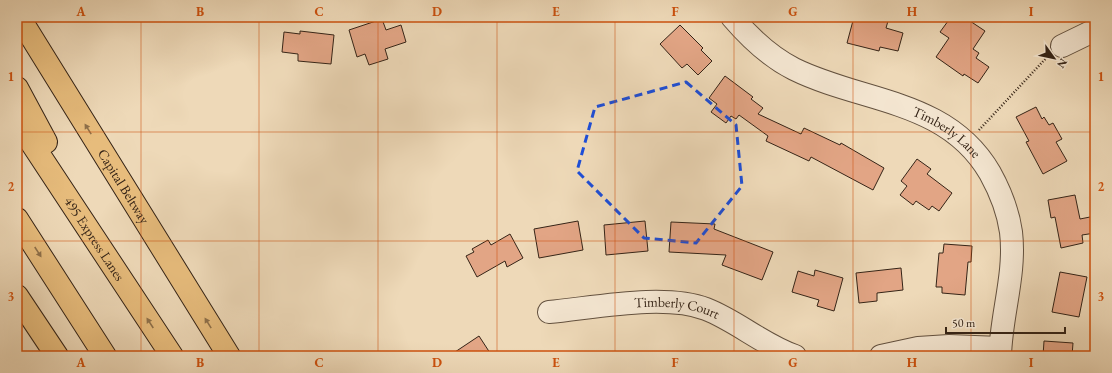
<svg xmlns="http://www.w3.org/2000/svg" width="1112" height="373" font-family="'EB Garamond',serif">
	<rect width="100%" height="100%" fill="#eed9b8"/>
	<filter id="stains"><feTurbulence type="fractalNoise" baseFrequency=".005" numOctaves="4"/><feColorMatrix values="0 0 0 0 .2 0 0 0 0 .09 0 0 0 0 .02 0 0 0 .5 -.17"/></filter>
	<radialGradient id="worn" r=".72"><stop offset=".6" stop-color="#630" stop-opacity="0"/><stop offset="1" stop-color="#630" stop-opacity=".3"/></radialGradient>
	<!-- building -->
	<g fill="#e2a585" stroke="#352417">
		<polygon points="854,17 871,17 888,21 886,28 903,33 898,51 880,47 879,51 847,43"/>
		<polygon points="951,17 964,17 985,31 973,49 979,53 976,58 989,67 978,83 964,74 963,76 936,57 949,38 940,32"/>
		<polygon points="382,19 386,30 401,25 406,42 385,49 388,59 369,65 365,54 357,57 349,30"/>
		<polygon points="680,25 703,48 701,50 712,61 698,75 687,64 682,68 660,44"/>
		<polygon points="300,31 334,35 331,64 298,61 298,54 282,52 284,32 300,34"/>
		<polygon points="725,76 753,97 751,99 763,108 758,114 801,134 804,128 840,145 841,143 884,168 873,190 811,157 809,161 766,141 768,136 739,115 736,119 731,116 726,123 711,112 717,104 709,98"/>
		<polygon points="1036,107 1042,119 1044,117 1049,125 1053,123 1062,139 1056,142 1067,161 1043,174 1026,142 1029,141 1016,117"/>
		<polygon points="917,159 931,169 927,174 952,193 939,211 932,206 929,210 916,201 913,205 900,195 907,186 901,181"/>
		<polygon points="1075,195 1080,219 1095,216 1095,233 1082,235 1083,243 1061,248 1055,217 1051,218 1048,200"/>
		<polygon points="578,221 583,250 539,258 534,229"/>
		<polygon points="645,221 648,251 606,255 604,225"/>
		<polygon points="671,222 715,224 714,229 773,252 762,280 722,265 726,255 669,252"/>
		<polygon points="510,234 523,258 507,267 505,261 477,277 466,256 474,252 472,249 488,240 491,245"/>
		<polygon points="944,244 972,246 971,262 968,262 965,295 942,293 942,287 936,287 939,253 943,253"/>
		<polygon points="901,268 903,290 877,293 877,301 859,303 856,273"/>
		<polygon points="815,270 843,278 834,311 817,306 819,300 792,292 798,271 814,276"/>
		<polygon points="1060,272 1087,277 1079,317 1052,312"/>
		<polygon points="479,336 492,356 449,356"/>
		<polygon points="1044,341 1073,343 1072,356 1043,356"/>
	</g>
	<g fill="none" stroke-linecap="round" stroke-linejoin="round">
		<defs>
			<g id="minor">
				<path id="s1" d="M 732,17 C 750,38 770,57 794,69 C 863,103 947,99 990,173 C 1000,191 1008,211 1011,232 C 1016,274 1001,315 1000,356"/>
				<polyline points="1062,46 1095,30"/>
				<path id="s2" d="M 549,312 C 593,308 664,293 706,309 C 737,321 763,345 795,356"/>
				<polyline points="881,356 918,348 949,346 1000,348"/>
			</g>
			<g id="highway">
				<path id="s3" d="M 19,17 L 229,356"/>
				<polyline points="17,88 46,142"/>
				<path id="s4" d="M 17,121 L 172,356"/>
				<polyline points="17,219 105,356"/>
				<polyline points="17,296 57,356"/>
			</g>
		</defs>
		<!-- minor casing -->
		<use href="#minor" stroke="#63513f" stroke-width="24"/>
		<!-- highway casing -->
		<use href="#highway" stroke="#352417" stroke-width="24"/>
		<!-- path -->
		<polyline stroke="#352417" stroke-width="2.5" stroke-dasharray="1 2" stroke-linecap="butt" points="979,130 1048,56"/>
		<!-- minor -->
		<use href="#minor" stroke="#f4e6d1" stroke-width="22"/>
		<!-- highway -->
		<use href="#highway" stroke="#e7bc7c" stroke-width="22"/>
	</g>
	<!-- one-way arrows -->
	<defs><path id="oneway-solid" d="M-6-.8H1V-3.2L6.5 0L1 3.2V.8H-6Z"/></defs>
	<g fill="#8e704a">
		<use href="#oneway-solid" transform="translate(88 129) rotate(-122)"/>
		<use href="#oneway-solid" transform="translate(38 252) rotate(57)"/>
		<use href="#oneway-solid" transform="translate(150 323) rotate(-123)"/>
		<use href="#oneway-solid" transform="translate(208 323) rotate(-122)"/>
	</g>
	<!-- marked area -->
	<path fill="none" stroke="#1d4ed8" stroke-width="3" stroke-dasharray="8 5" stroke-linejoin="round" d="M 686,82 L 736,125 L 742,186 L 696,243 L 644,238 L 577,171 L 595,107 Z"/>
	<!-- grid -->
	<path fill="none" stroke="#cd510e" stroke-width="1" stroke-opacity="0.55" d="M 141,17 L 141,356M 259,17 L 259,356M 378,17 L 378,356M 497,17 L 497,356M 615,17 L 615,356M 734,17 L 734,356M 853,17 L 853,356M 971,17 L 971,356M 17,132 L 1095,132M 17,241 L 1095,241"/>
	<g text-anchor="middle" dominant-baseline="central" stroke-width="3" stroke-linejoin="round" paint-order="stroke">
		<!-- street labels -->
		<g font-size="14" fill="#352417" stroke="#f4e6d1">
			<text stroke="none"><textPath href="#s1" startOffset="248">Timberly Lane</textPath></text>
			<text stroke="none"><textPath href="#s3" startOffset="199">Capital Beltway</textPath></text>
			<text stroke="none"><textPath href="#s4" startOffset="141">495 Express Lanes</textPath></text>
			<text stroke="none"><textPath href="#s2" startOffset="129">Timberly Court</textPath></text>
		</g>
	</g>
	<!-- margin -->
	<rect width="1112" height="373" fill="none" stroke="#eed9b8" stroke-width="44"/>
	<!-- north arrow -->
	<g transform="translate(1054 58) rotate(123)" stroke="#f4e6d1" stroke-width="3" paint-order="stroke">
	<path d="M0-3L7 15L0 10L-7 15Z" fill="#352417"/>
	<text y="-6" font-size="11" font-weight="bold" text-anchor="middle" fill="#352417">N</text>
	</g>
	<!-- scale -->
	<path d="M946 327v6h119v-6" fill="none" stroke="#352417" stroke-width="2"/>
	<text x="952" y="327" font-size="12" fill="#352417" stroke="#f4e6d1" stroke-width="3" paint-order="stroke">50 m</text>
	<rect x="22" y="22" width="1068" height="329" fill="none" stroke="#cd510e" stroke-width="1.5"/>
	<g font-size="13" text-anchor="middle" font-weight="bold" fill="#cd510e">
		<text x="81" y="16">A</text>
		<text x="200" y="16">B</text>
		<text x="319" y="16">C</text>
		<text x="437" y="16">D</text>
		<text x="556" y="16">E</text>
		<text x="675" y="16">F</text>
		<text x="793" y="16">G</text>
		<text x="912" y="16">H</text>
		<text x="1031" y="16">I</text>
		<text x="11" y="81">1</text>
		<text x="1101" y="81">1</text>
		<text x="11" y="191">2</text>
		<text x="1101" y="191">2</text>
		<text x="11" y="301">3</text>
		<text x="1101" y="301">3</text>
		<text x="81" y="367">A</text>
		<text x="200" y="367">B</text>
		<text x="319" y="367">C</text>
		<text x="437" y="367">D</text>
		<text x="556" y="367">E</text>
		<text x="675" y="367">F</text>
		<text x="793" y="367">G</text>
		<text x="912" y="367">H</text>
		<text x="1031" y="367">I</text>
	</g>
	<rect width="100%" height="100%" filter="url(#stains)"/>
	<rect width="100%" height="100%" fill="url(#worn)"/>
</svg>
